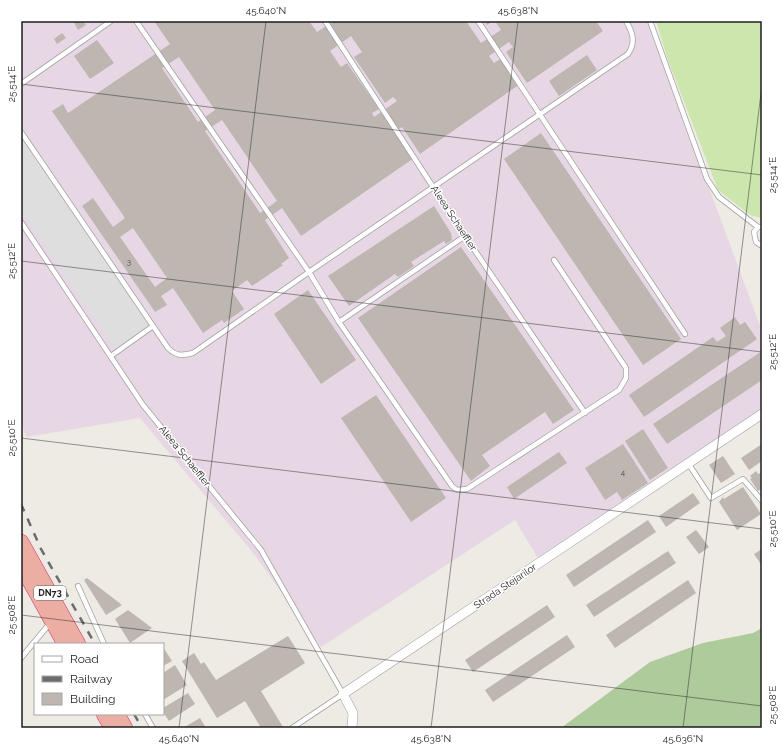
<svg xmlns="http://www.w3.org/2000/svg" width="783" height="749" font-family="Raleway,sans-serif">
	<rect width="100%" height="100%" fill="#eeeae4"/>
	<!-- industrial -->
	<polygon fill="#e7d7e5" points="21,21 647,21 762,331 762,409 539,560 515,520 321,647 254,554 140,418 26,437 21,421"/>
	<!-- grass -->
	<polygon fill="#cde6ad" points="656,21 762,21 762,218 750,215 718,190 668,60"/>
	<!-- forest -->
	<polygon fill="#adcb9b" points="762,628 762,728 561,728 650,662 703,643 753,633"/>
	<!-- parking -->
	<polygon fill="#dedede" points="21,132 153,326 117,352 21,210"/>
	<!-- building -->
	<g fill="#beb6b1" fill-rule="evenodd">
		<polygon points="73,21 83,21 86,25 78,30"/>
		<path d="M 154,21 L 309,21 L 317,32 L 334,21 L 466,21 L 481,43 L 501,30 L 495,21 L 596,21 L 603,31 L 527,83 L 506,52 L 513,47 L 509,42 L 489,56 L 494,63 L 502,58 L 520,84 L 420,154 L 402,127 L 396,131 L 414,158 L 301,236 L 282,208 L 265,220 L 289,258 L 281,264 L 283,265 L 252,286 L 247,280 L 232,291 L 244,309 L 224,323 L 222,320 L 203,333 L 173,288 L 161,296 L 167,305 L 155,312 L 82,206 L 93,198 L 113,227 L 125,218 L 52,111 L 63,104 L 68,113 L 170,44 ZM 351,36 L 362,52 L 354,57 L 385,103 L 393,97 L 397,101 L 374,117 L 372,113 L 379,109 L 347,63 L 341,67 L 330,51 ZM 179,57 L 215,110 L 198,122 L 162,68 ZM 222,120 L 277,201 L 260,213 L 205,131 ZM 133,228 L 167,278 L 155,287 L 120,237 Z"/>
		<polygon points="484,21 493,21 487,25"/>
		<polygon points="62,33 66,38 57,44 54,39"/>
		<polygon points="97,40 114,63 90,79 74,56"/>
		<polygon points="587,55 597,70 559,96 549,81"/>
		<polygon points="541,133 681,339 643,365 504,159"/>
		<polygon points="434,206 451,233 452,240 446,244 444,241 411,262 414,266 398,277 395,274 349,306 328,276"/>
		<polygon points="461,247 574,410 553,424 545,412 482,455 490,466 471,481 358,318"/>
		<polygon points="308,290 356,360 321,384 274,314"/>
		<polygon points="735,317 740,325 745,322 757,339 644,417 629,395 713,337 717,342 726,336 720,328"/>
		<polygon points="762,351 762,380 667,444 653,424"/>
		<polygon points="376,395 446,498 411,522 341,418"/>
		<polygon points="643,429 668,468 650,480 625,441"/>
		<polygon points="623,444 648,483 622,500 617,492 605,500 585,468"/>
		<polygon points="762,444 762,461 749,470 741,458"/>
		<polygon points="559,452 567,463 514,499 507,487"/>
		<polygon points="723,456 735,474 721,483 709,465"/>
		<polygon points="756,471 758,474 762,472 762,488 758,491 750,479 752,478 750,476"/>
		<polygon points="743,487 761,514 737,530 719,502 723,497 724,499"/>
		<polygon points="693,493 700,503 666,527 659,516"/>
		<polygon points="648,520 656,532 574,587 566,575"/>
		<polygon points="696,530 709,547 699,554 686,537"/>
		<polygon points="762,549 762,562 760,563 754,554"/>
		<polygon points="668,551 676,563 594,617 586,605"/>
		<polygon points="87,578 122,605 106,615 84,580"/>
		<polygon points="688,580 696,593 615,648 606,635"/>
		<polygon points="547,605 555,617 473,672 465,660"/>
		<polygon points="128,610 152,628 130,643 115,619"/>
		<polygon points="567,635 575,647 493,702 485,690"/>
		<polygon points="288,636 305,663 261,691 283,727 282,728 261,728 245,701 217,718 182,661 194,653 201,664 204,662 216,680"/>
		<polygon points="163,647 172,661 163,666"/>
		<polygon points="175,665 187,685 163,700 163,673"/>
		<polygon points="188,693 195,704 169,721 163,712 163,708"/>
		<polygon points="200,718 206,728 183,728"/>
	</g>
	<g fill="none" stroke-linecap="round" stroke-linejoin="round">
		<defs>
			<g id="service">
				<path d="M 136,21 L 309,272 L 628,54 C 636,42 633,33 626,21"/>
				<polyline points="325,21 465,236 585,413"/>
				<polyline points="478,21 685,334"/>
				<polyline points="650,21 707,179 719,197 758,227"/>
				<polyline points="21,84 111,21"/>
				<path d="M 21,132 L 168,348 C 176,356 182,356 193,353 L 309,272 L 339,322 L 452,486 L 457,490 L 467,489 L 619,390 L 626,378 L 626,368 L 554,260"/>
				<polyline points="21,222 143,405 261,550 343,694 292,728"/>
				<polyline points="762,227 758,227 754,232 756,242 762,246"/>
				<polyline points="339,322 465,236"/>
				<polyline points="111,356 153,326"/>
				<polyline points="688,463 711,498 743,479 762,501"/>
				<polyline points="78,586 104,644"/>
				<polyline points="21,658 51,622"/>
				<polyline points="145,714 153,728"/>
			</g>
			<polyline id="minor" points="352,728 353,713 343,694 762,414"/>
			<g id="trunk">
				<polyline points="21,542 78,644"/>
				<polyline points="21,565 65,644"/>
				<polyline points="104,714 112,728"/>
				<polyline points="117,714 125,728"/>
			</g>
		</defs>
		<!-- service casing -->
		<use href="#service" stroke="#a2a2a2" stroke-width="6"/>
		<!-- minor casing -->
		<use href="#minor" stroke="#a2a2a2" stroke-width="10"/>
		<!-- trunk casing -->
		<use href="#trunk" stroke="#cf2e71" stroke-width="16"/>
		<!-- service -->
		<use href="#service" stroke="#fff" stroke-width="4.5"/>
		<!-- minor -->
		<use href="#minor" stroke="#fff" stroke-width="9"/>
		<!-- trunk -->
		<use href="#trunk" stroke="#ecaea3" stroke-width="15"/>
		<!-- rail -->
		<g stroke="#6c6c6c" stroke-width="2.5" stroke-dasharray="8 8" stroke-linecap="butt">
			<polyline points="21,504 41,549 95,644"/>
			<polyline points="134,714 142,728"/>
		</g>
	</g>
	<!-- ticks -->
	<path fill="none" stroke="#1e1e1e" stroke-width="1" stroke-opacity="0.45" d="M 21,84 L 762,175M 21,261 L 762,352M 21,438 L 762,529M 21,615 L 762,706M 179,728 L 266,21M 431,728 L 518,21M 683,728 L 762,85"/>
	<g text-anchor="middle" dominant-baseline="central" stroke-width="3" stroke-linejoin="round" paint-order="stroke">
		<!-- number labels -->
		<g font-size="8" fill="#464443">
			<text x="129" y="262">3</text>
			<text x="623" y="472">4</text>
		</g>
		<!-- shield labels -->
		<rect fill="#fff" stroke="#626262" stroke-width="1" x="34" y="586" width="32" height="14" rx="3"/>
		<g font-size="9" font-weight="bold" fill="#1e1e1e">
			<text x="50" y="593">DN73</text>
		</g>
		<!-- street labels -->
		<g font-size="10" fill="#1e1e1e" stroke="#fff">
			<text transform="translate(454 218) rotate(57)">Aleea Schaeffler</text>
			<text transform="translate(185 456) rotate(51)">Aleea Schaeffler</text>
			<text transform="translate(505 586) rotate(-34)">Strada Stejarilor</text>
		</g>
	</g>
	<!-- border -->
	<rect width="783" height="749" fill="none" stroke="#ffffff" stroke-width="44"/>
	<!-- legend -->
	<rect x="34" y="643" width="130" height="72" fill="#ffffff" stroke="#a5a5a5"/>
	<rect x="42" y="656" width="20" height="6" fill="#ffffff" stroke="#a5a5a5"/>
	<text x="70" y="663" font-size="12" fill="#1e1e1e">Road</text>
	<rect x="42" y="676" width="20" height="6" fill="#6c6c6c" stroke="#a5a5a5"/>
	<text x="70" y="683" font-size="12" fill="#1e1e1e">Railway</text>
	<rect x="42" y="693" width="20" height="12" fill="#beb6b1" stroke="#a5a5a5"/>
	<text x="70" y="703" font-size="12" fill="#1e1e1e">Building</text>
	<rect x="22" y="22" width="739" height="705" fill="none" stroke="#1e1e1e" stroke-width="1.5"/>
	<g font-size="10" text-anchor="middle" fill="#1e1e1e">
		<text x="266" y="14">45.640°N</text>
		<text x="518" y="14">45.638°N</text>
		<text transform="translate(11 84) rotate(-90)" y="4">25.514°E</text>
		<text transform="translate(772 175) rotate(-90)" y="4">25.514°E</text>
		<text transform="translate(11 261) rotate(-90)" y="4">25.512°E</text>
		<text transform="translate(772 352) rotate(-90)" y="4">25.512°E</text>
		<text transform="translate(11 438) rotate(-90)" y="4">25.510°E</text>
		<text transform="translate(772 529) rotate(-90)" y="4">25.510°E</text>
		<text transform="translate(11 615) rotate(-90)" y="4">25.508°E</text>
		<text transform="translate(772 705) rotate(-90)" y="4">25.508°E</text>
		<text x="179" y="742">45.640°N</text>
		<text x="431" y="742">45.638°N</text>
		<text x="683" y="742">45.636°N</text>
	</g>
</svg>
